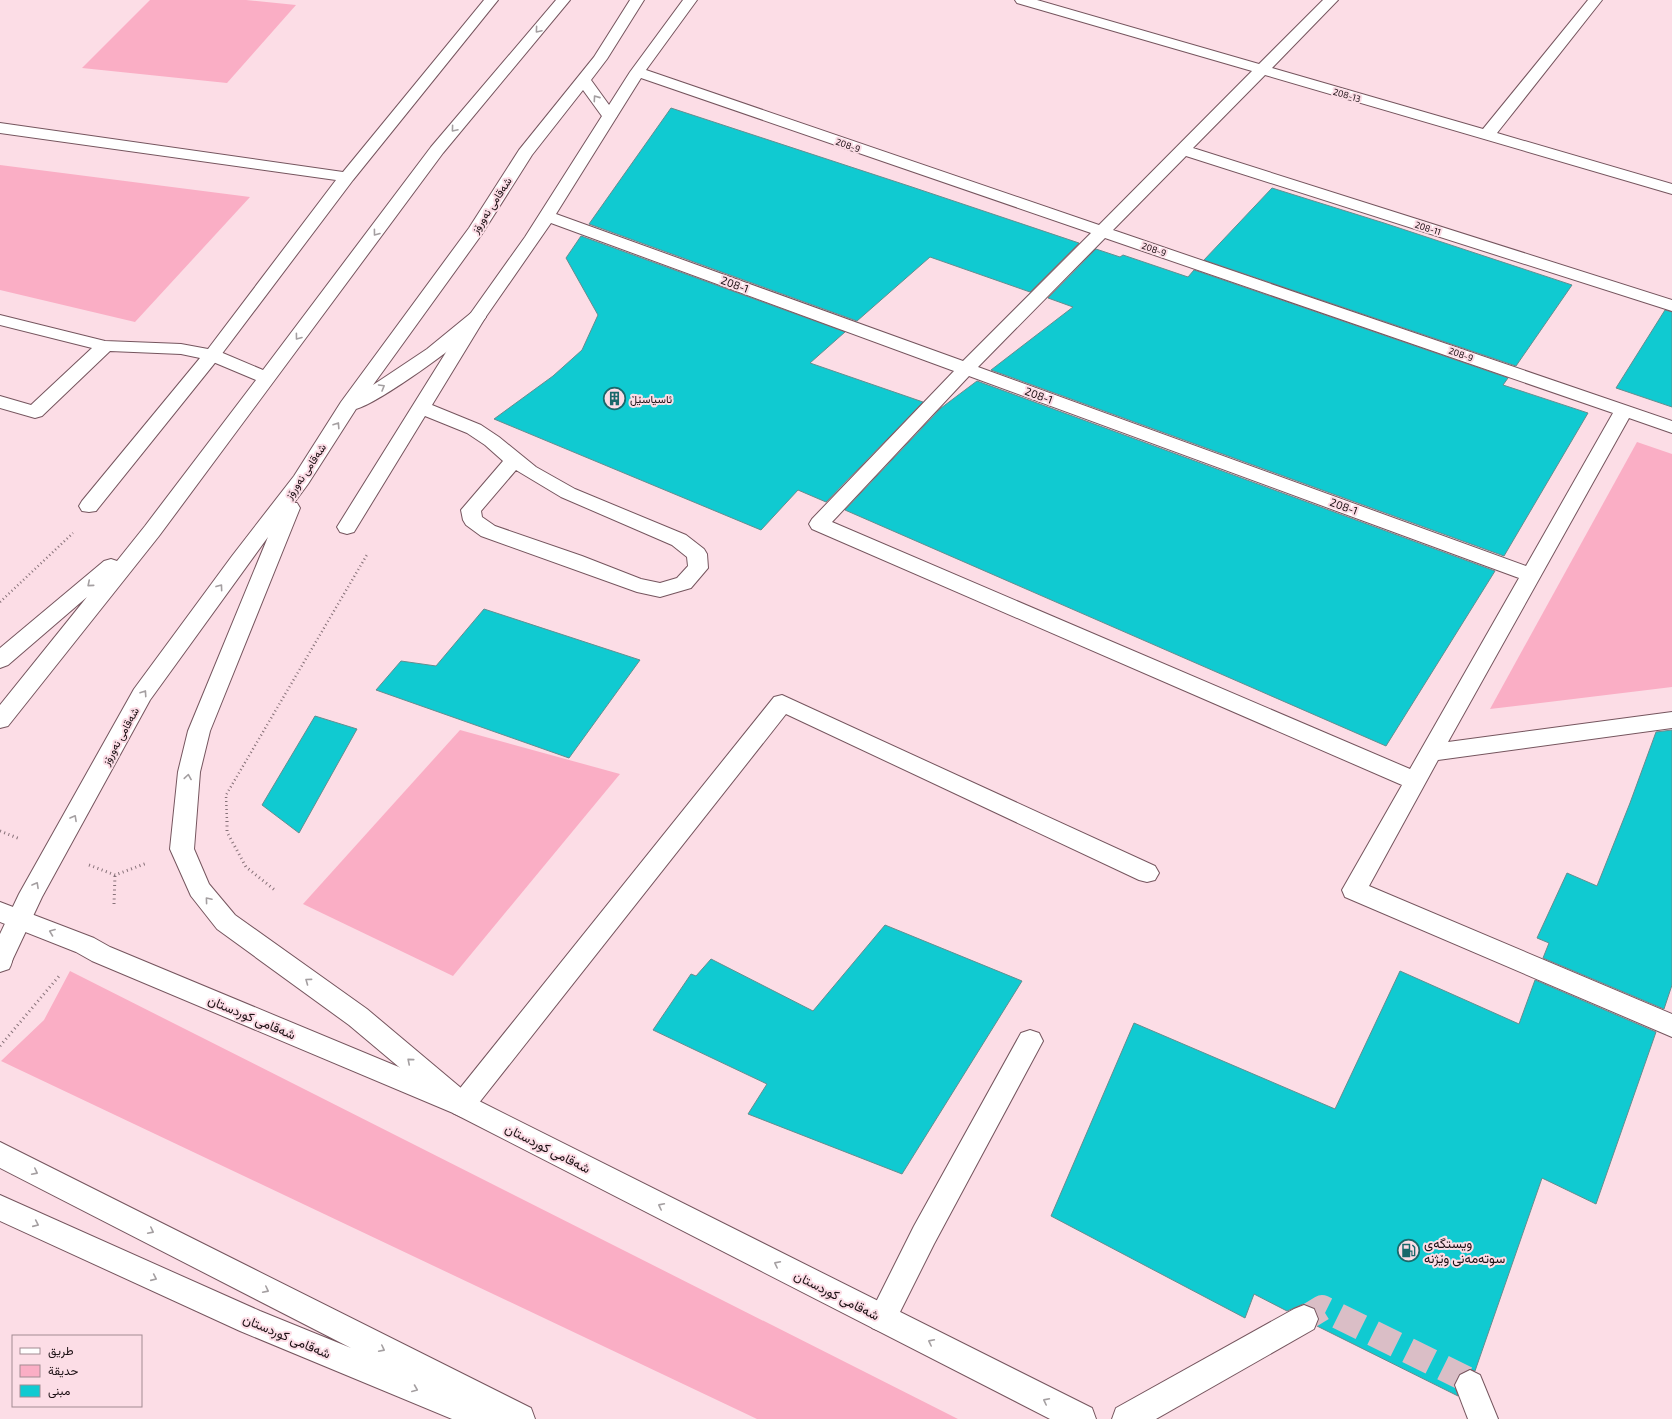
<svg xmlns="http://www.w3.org/2000/svg" width="1672" height="1419" font-family="'Exo 2',Vazirmatn,sans-serif">
	<rect width="100%" height="100%" fill="#fcdde6"/>
	<!-- green -->
	<g fill="#faaec5">
		<polygon points="150,0 246,0 296,5 227,83 82,68"/>
		<polygon points="0,165 250,197 135,322 0,290"/>
		<polygon points="1637,442 1672,454 1672,687 1490,709"/>
		<polygon points="460,730 620,774 453,976 303,904"/>
		<polygon points="70,971 958,1419 757,1419 1,1061 44,1020"/>
	</g>
	<!-- building -->
	<g fill="#10cad1" stroke="#658d8f">
		<polygon points="671,108 912,187 1079,243 1030,292 930,257 857,321 589,224"/>
		<polygon points="1272,188 1384,223 1572,285 1516,366 1204,260"/>
		<polygon points="581,236 845,332 810,363 923,402 826,502 798,490 761,530 494,419 553,376 582,350 598,315 566,258"/>
		<polygon points="1096,249 1120,257 1123,255 1188,277 1194,270 1508,378 1503,385 1588,413 1504,556 991,370 1073,307 1048,298"/>
		<polygon points="1665,310 1672,312 1672,407 1616,388"/>
		<polygon points="977,381 1495,571 1386,746 845,510 941,408"/>
		<polygon points="484,609 640,660 569,758 376,690 401,661 436,666"/>
		<polygon points="315,716 357,729 299,833 262,805"/>
		<polygon points="1672,730 1672,985 1664,1009 1543,958 1549,943 1537,938 1567,873 1597,886 1630,803 1656,732"/>
		<polygon points="885,925 1022,981 902,1174 748,1114 767,1084 653,1030 691,974 696,976 711,959 813,1011"/>
		<polygon points="1400,971 1519,1024 1535,980 1656,1032 1596,1204 1542,1178 1475,1371 1469,1369 1459,1374 1454,1384 1458,1396 1317,1326 1319,1318 1315,1308 1303,1304 1287,1311 1254,1294 1245,1318 1051,1216 1134,1023 1335,1109"/>
	</g>
	<g fill="none" stroke-linecap="round" stroke-linejoin="round">
		<!-- minor-tunnel -->
		<polyline stroke="#dabec6" stroke-width="26" stroke-dasharray="26 13" stroke-linecap="butt" points="1304,1319 1322,1308 1468,1380 1470,1385"/>
		<defs>
			<g id="minor">
				<polygon points="484,0 498,0 353,180 218,359 96,511 89,512 82,511 79,506 82,501 200,358 181,354 110,351 42,416 35,418 0,408 0,396 31,405 92,348 0,325 0,315 105,341 181,344 208,349 336,180 0,133 0,123 343,172"/>
				<path d="M 683,0 L 697,0 L 646,70 L 1099,225 L 1252,71 L 1017,3 L 1015,0 L 1037,0 L 1259,64 L 1323,0 L 1338,0 L 1272,68 L 1483,129 L 1588,0 L 1602,0 L 1497,133 L 1672,184 L 1672,194 L 1265,75 L 1193,148 L 1672,300 L 1672,311 L 1186,156 L 1113,230 L 1672,421 L 1672,433 L 1629,418 L 1448,742 L 1672,712 L 1672,728 L 1438,760 L 1369,886 L 1672,1014 L 1672,1037 L 1345,897 L 1342,890 L 1402,785 L 812,529 L 809,524 L 812,519 L 954,371 L 551,223 L 485,318 L 432,405 L 481,425 L 499,437 L 536,467 L 575,489 L 686,535 L 704,549 L 707,554 L 708,568 L 691,588 L 660,597 L 637,592 L 481,536 L 466,525 L 463,520 L 461,510 L 503,461 L 485,445 L 467,433 L 425,416 L 354,532 L 347,534 L 340,532 L 337,527 L 468,317 L 525,237 L 630,72 ZM 641,78 L 1091,233 L 963,361 L 556,214 ZM 1105,238 L 1613,413 L 1526,566 L 978,367 ZM 969,376 L 1519,578 L 1410,769 L 832,522 ZM 516,470 L 561,497 L 672,545 L 687,557 L 688,566 L 677,578 L 660,583 L 641,579 L 582,556 L 495,526 L 482,517 L 481,511 Z"/>
				<polygon points="782,695 1155,866 1159,873 1155,880 1147,882 1139,880 786,714 471,1113 462,1117 453,1113 449,1105 453,1097 774,697"/>
				<polygon points="1030,1030 1039,1033 1043,1041 934,1244 892,1328 882,1332 872,1328 868,1318 914,1226 1021,1033"/>
				<polygon points="1304,1305 1314,1309 1318,1319 1314,1329 1156,1419 1112,1419 1116,1408 1294,1309"/>
				<polygon points="1470,1370 1480,1375 1498,1419 1468,1419 1455,1385 1460,1375"/>
			</g>
			<g id="major">
				<polygon points="556,0 570,0 443,153 159,536 8,726 0,728 0,705 87,597 8,665 0,668 0,648 104,561 111,559 117,561 145,526 256,380 206,359 203,355 206,351 212,350 218,351 263,370 431,147"/>
				<path d="M 630,0 L 644,0 L 607,59 L 591,80 L 617,116 L 614,119 L 609,121 L 604,119 L 583,90 L 532,155 L 482,234 L 373,385 L 427,349 L 471,313 L 477,312 L 483,313 L 486,317 C 472,337 379,403 356,409 L 308,484 L 294,503 L 297,503 L 300,508 L 210,731 L 200,772 L 194,849 L 209,884 L 235,915 L 367,1009 L 467,1093 L 471,1101 L 467,1109 L 458,1113 L 449,1109 L 349,1025 L 217,929 L 191,896 L 170,849 L 178,772 L 188,731 L 268,537 L 150,700 L 42,897 L 10,965 L 0,968 L 0,934 L 19,894 L 134,689 L 232,556 L 294,476 L 341,402 L 469,228 L 519,150 L 594,57 Z"/>
			</g>
			<g id="highway">
				<polygon points="0,902 94,938 110,947 471,1097 1092,1408 1096,1419 1050,1419 453,1113 92,961 76,952 0,922"/>
				<path d="M 0,939 L 9,942 C 14,951 14,960 9,969 L 0,972 Z"/>
				<polygon points="0,1142 531,1408 535,1419 452,1419 240,1331 0,1221 0,1195 260,1311 351,1348 0,1168"/>
			</g>
		</defs>
		<!-- minor casing -->
		<use href="#minor" stroke="#75555e" stroke-width="2"/>
		<!-- major casing -->
		<use href="#major" stroke="#75555e" stroke-width="2"/>
		<!-- highway casing -->
		<use href="#highway" stroke="#75555e" stroke-width="2"/>
		<!-- path-far1 -->
		<g stroke="#867178" stroke-width="2.5" stroke-dasharray="1 3" stroke-linecap="butt">
			<polyline points="0,602 73,533"/>
			<polyline points="227,822 226,795 368,553"/>
		</g>
		<!-- path -->
		<g stroke="#867178" stroke-width="3" stroke-dasharray="1 3.5" stroke-linecap="butt">
			<polyline points="227,821 227,832 246,867 276,891"/>
			<polyline points="0,831 20,839"/>
			<polyline points="89,865 115,875 147,863"/>
			<polyline points="114,904 115,875"/>
			<polyline points="0,1046 60,975"/>
		</g>
		<!-- minor -->
		<use href="#minor" fill="#fff" fill-rule="evenodd"/>
		<!-- major -->
		<use href="#major" fill="#fff" fill-rule="evenodd"/>
		<!-- highway -->
		<use href="#highway" fill="#fff" fill-rule="evenodd"/>
	</g>
	<!-- one-way arrows -->
	<defs><path id="oneway-chevron" d="M-2-3.5L2.5 0L-2 3.5" fill="none" stroke-width="1.6" stroke-linecap="round" stroke-linejoin="round"/></defs>
	<g stroke="#a49fa1">
		<use href="#oneway-chevron" transform="translate(538 30) rotate(130)"/>
		<use href="#oneway-chevron" transform="translate(596 98) rotate(-125)"/>
		<use href="#oneway-chevron" transform="translate(454 129) rotate(130)"/>
		<use href="#oneway-chevron" transform="translate(376 233) rotate(127)"/>
		<use href="#oneway-chevron" transform="translate(298 337) rotate(127)"/>
		<use href="#oneway-chevron" transform="translate(382 387) rotate(-30)"/>
		<use href="#oneway-chevron" transform="translate(337 425) rotate(-57)"/>
		<use href="#oneway-chevron" transform="translate(90 584) rotate(140)"/>
		<use href="#oneway-chevron" transform="translate(220 587) rotate(-54)"/>
		<use href="#oneway-chevron" transform="translate(144 693) rotate(-56)"/>
		<use href="#oneway-chevron" transform="translate(188 777) rotate(-81)"/>
		<use href="#oneway-chevron" transform="translate(74 818) rotate(-61)"/>
		<use href="#oneway-chevron" transform="translate(36 885) rotate(-61)"/>
		<use href="#oneway-chevron" transform="translate(208 900) rotate(-130)"/>
		<use href="#oneway-chevron" transform="translate(52 932) rotate(-159)"/>
		<use href="#oneway-chevron" transform="translate(308 981) rotate(-144)"/>
		<use href="#oneway-chevron" transform="translate(410 1061) rotate(-140)"/>
		<use href="#oneway-chevron" transform="translate(35 1172) rotate(27)"/>
		<use href="#oneway-chevron" transform="translate(661 1206) rotate(-153)"/>
		<use href="#oneway-chevron" transform="translate(36 1224) rotate(24)"/>
		<use href="#oneway-chevron" transform="translate(151 1231) rotate(27)"/>
		<use href="#oneway-chevron" transform="translate(777 1264) rotate(-153)"/>
		<use href="#oneway-chevron" transform="translate(154 1278) rotate(24)"/>
		<use href="#oneway-chevron" transform="translate(266 1290) rotate(27)"/>
		<use href="#oneway-chevron" transform="translate(931 1342) rotate(-153)"/>
		<use href="#oneway-chevron" transform="translate(382 1349) rotate(27)"/>
		<use href="#oneway-chevron" transform="translate(415 1389) rotate(22)"/>
		<use href="#oneway-chevron" transform="translate(1046 1401) rotate(-153)"/>
	</g>
	<!-- icons -->
	<defs>
		<symbol id="building-ring" viewBox="-11 -11 22 22"><circle r="9.5" fill="#fcdde6" stroke="#1a686b" stroke-width="1.5"/><path d="M-4-6H4V6H1V3H-1V6H-4ZM-2.5-4.3h1.7v1.8h-1.7ZM.8-4.3h1.7v1.8H.8ZM-2.5-1h1.7V.8h-1.7ZM.8-1h1.7V.8H.8Z" fill="#1a686b"/></symbol>
		<symbol id="fuel-ring" viewBox="-11 -11 22 22"><circle r="9.5" fill="#fcdde6" stroke="#1a686b" stroke-width="1.5"/><path d="M-5.5-6h7V0h2V4h1.3V-2.5L3-4.5l.8-.8L6-3V5H2.5V1h-1V6h-7ZM-4.2-4.7v3.2H.2V-4.7Z" fill="#1a686b"/></symbol>
	</defs>
	<g fill-rule="evenodd">
		<use href="#building-ring" x="602" y="386" width="25" height="25"/>
		<use href="#fuel-ring" x="1396" y="1238" width="25" height="25"/>
	</g>
	<g text-anchor="middle" dominant-baseline="central" stroke-width="4" stroke-linejoin="round" paint-order="stroke">
		<!-- far-street labels -->
		<g font-size="9" fill="#1b0f13" stroke="#fcdde6">
			<text transform="translate(1347 95) rotate(16)">208-13</text>
			<text transform="translate(848 145) rotate(19)">208-9</text>
			<text transform="translate(1428 228) rotate(18)">208-11</text>
			<text transform="translate(1154 249) rotate(19)">208-9</text>
			<text transform="translate(1461 354) rotate(19)">208-9</text>
		</g>
		<!-- street labels -->
		<g font-size="11" fill="#1b0f13" stroke="#fcdde6">
			<text transform="translate(491 205) rotate(-57)">شەقامی نەورۆز</text>
			<text transform="translate(735 284) rotate(20)">208-1</text>
			<text transform="translate(1039 395) rotate(20)">208-1</text>
			<text transform="translate(305 471) rotate(-56)">شەقامی نەورۆز</text>
			<text transform="translate(1344 506) rotate(20)">208-1</text>
			<text transform="translate(120 736) rotate(-61)">شەقامی نەورۆز</text>
		</g>
		<!-- poi labels -->
		<g font-size="11" fill="#1b0f13" stroke="#fcdde6" text-anchor="start">
			<text x="630" y="398">ئاسیاسێڵ</text>
		</g>
		<!-- near-street labels -->
		<g font-size="13" fill="#1b0f13" stroke="#fcdde6">
			<text transform="translate(252 1017) rotate(23)">شەقامی کوردستان</text>
			<text transform="translate(548 1148) rotate(27)">شەقامی کوردستان</text>
			<text transform="translate(837 1295) rotate(27)">شەقامی کوردستان</text>
			<text transform="translate(287 1336) rotate(23)">شەقامی کوردستان</text>
		</g>
		<!-- near-poi labels -->
		<g font-size="13" fill="#1b0f13" stroke="#fcdde6" text-anchor="start">
			<text x="1424" y="1243">ویستگەی<tspan x="1424" dy="15">سوتەمەنی وێژنە</tspan></text>
		</g>
	</g>
	<!-- legend -->
	<rect x="12" y="1335" width="130" height="72" fill="#fcdde6" stroke="#a28b92"/>
	<rect x="20" y="1348" width="20" height="6" fill="#ffffff" stroke="#a28b92"/>
	<text x="48" y="1355" font-size="12" fill="#1b0f13">طريق</text>
	<rect x="20" y="1365" width="20" height="12" fill="#faaec5" stroke="#a28b92"/>
	<text x="48" y="1375" font-size="12" fill="#1b0f13">حديقة</text>
	<rect x="20" y="1385" width="20" height="12" fill="#10cad1" stroke="#a28b92"/>
	<text x="48" y="1395" font-size="12" fill="#1b0f13">مبنى</text>
</svg>
